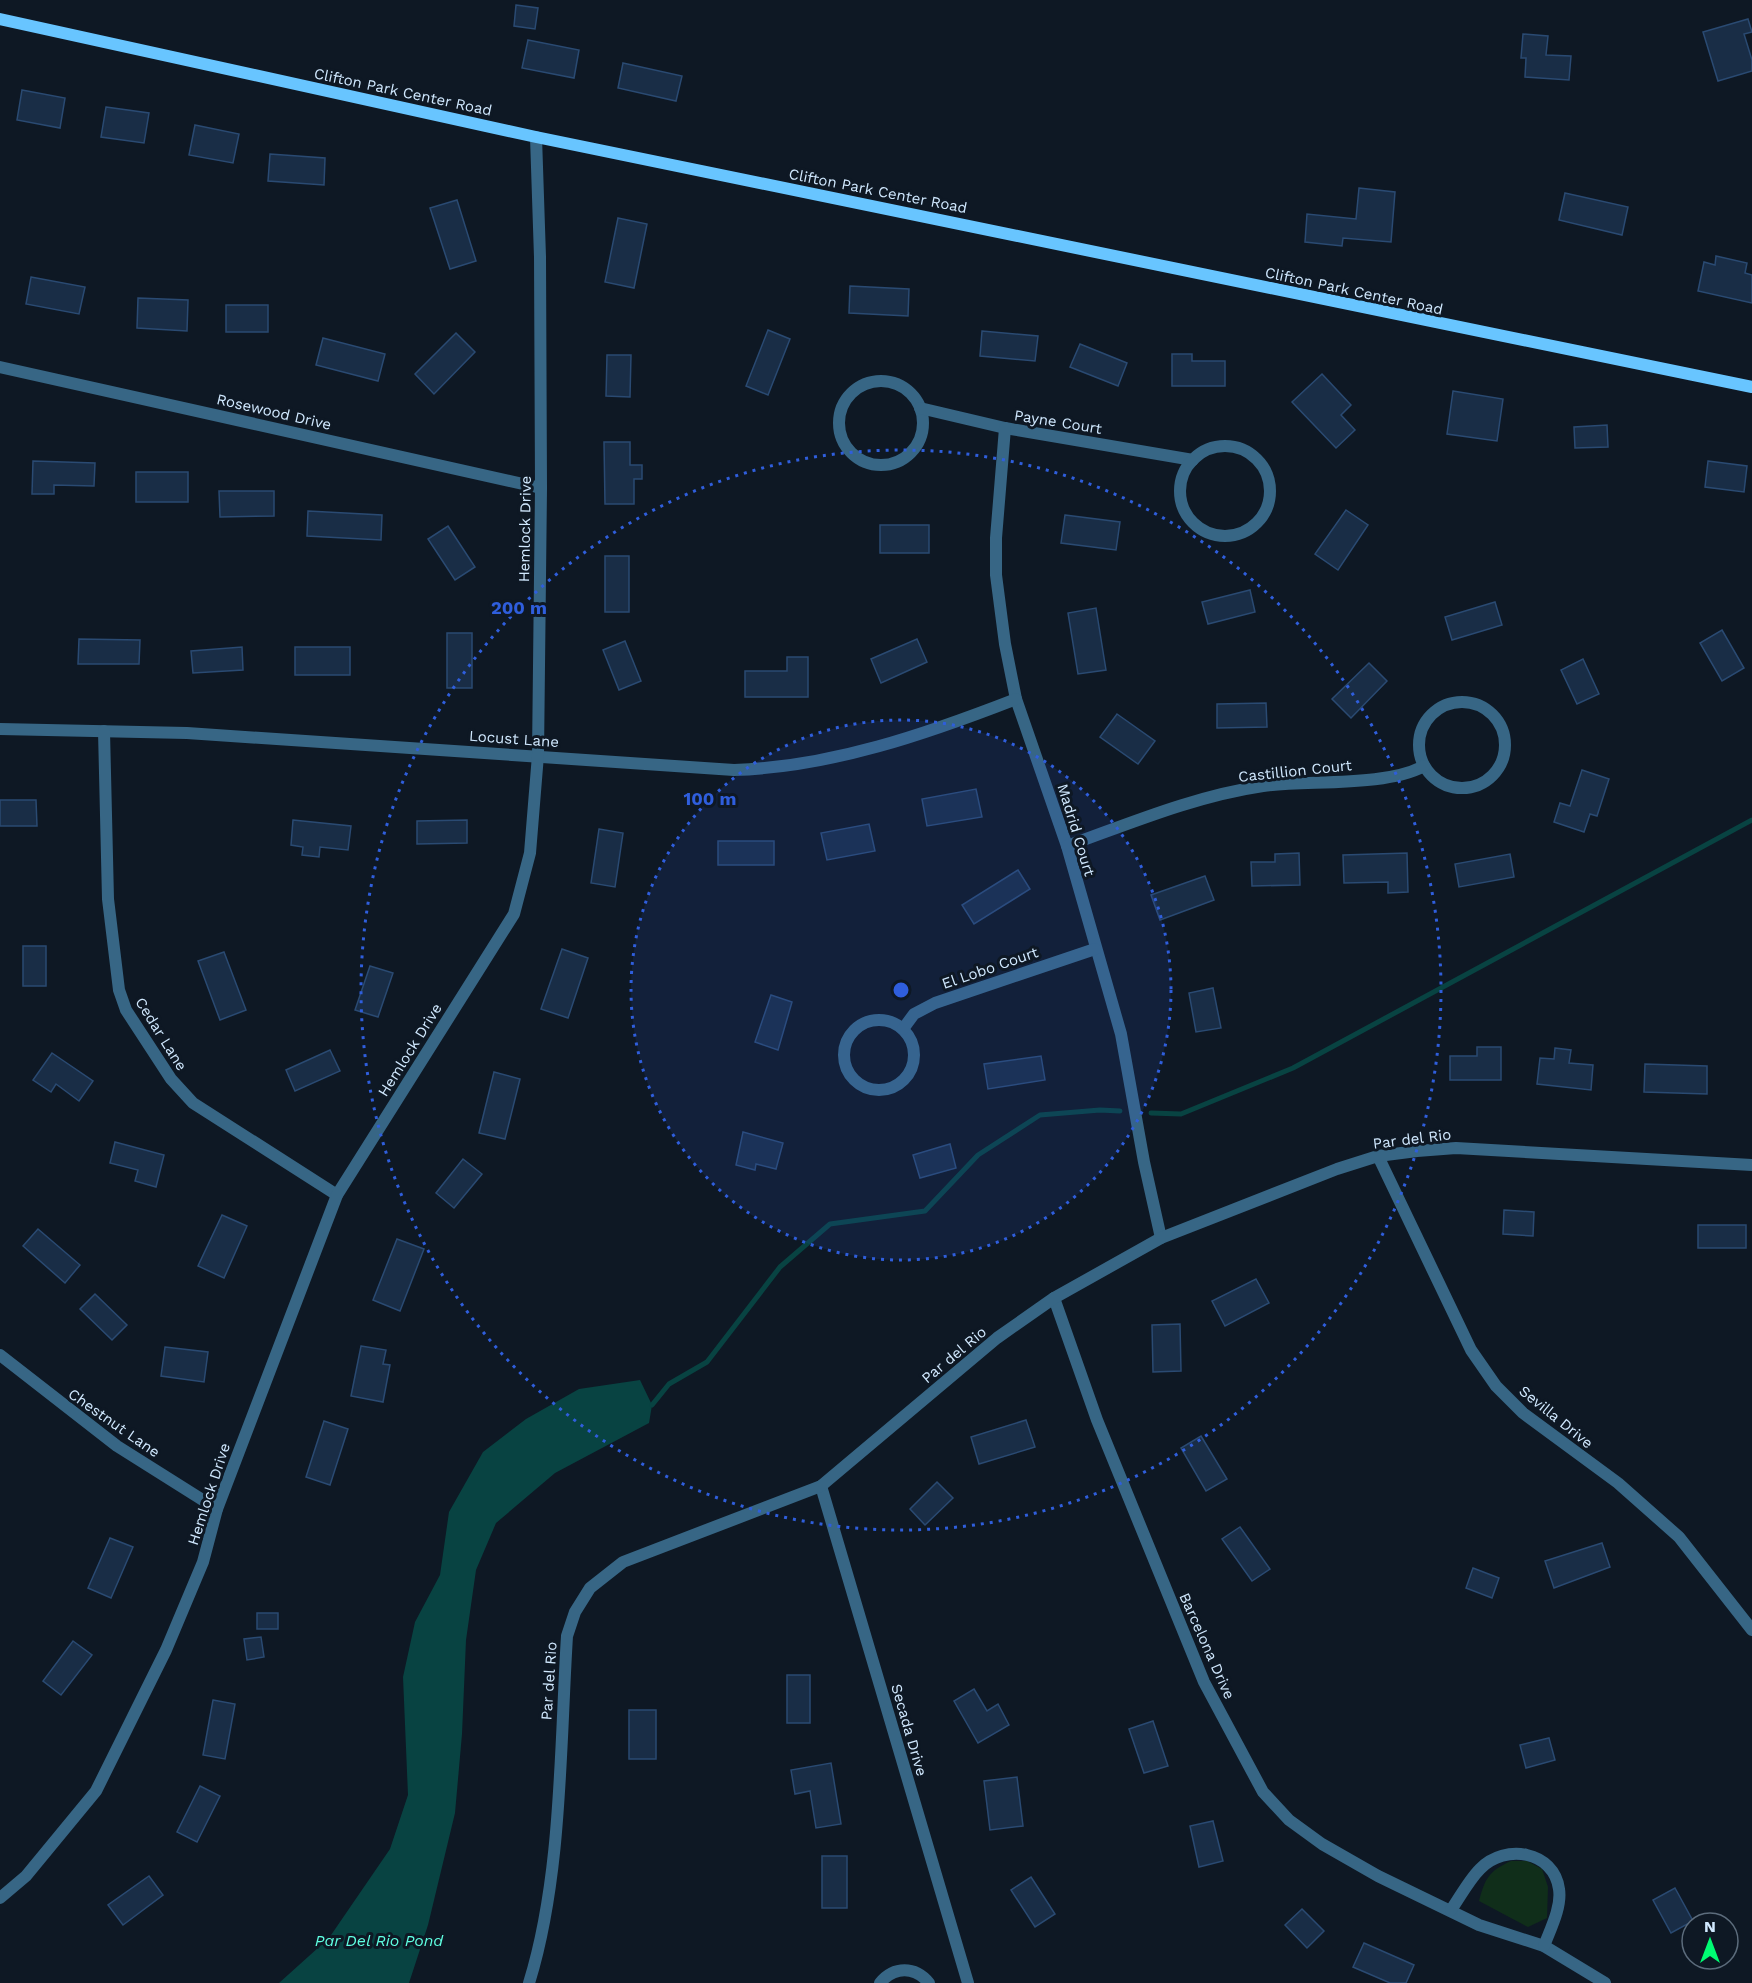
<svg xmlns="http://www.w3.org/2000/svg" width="1752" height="1983" font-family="'Work Sans',sans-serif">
  <rect width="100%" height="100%" fill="#0e1824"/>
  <path fill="#102e1a" d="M1511 1861H1527L1542 1869 1548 1887 1547 1918 1528 1927 1479 1901C1485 1878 1489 1871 1511 1861Z"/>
  <path fill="#084342" d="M640 1380 652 1405 649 1423 555 1473 496 1523 476 1570 466 1640 462 1734 455 1813 428 1925 409 1983H279L329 1938 390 1849 408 1795 403 1677 415 1622 440 1575 449 1512 483 1452 526 1419 579 1389Z"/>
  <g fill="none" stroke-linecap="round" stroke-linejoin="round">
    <g stroke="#084342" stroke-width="5">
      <path d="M1151 1113 1181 1114 1293 1068 1752 820"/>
      <path d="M652 1405 669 1384 707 1362 780 1267 830 1224 925 1211 978 1155 1040 1115 1100 1110 1120 1111"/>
    </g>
  </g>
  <g fill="#192d46" stroke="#2a4a72" stroke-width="1.5">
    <path d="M516 5 538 8 535 29 514 26Z"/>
    <path d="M1748 19 1752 32 1744 34 1752 60V71L1718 81 1703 32Z"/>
    <path d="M1523 34 1548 36 1546 55 1571 56 1569 80 1525 77 1526 58H1521Z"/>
    <path d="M528 40 579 50 574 78 522 68Z"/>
    <path d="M623 63 682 76 676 101 618 88Z"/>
    <path d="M22 90 65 98 60 128 17 120Z"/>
    <path d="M106 107 149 113 144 143 101 137Z"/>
    <path d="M195 125 239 134 233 163 189 155Z"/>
    <path d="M270 154 325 158 324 185 268 181Z"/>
    <path d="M1359 188 1395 192 1391 242 1343 238 1342 246 1305 242 1307 214 1356 219Z"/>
    <path d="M1565 193 1628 207 1622 235 1559 220Z"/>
    <path d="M457 200 476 261 450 269 430 208Z"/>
    <path d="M618 218 647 224 634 288 605 282Z"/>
    <path d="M1716 256 1747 263 1745 273 1752 275V303L1698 291 1704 262 1715 265Z"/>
    <path d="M31 277 85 287 79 314 26 304Z"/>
    <path d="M850 286 909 289 908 316 849 313Z"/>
    <path d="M138 298 188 300 187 331 137 328Z"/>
    <rect x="226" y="305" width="42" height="27"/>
    <path d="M768 330 790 339 768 395 746 386Z"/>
    <path d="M982 331 1038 336 1035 361 980 356Z"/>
    <path d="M456 333 475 352 434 394 415 374Z"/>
    <path d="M323 338 385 354 378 381 316 365Z"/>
    <path d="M1080 344 1127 363 1118 386 1070 367Z"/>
    <path d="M1172 354H1192V361H1225V386H1172Z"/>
    <path d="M607 355H631L630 397 606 396Z"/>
    <path d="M1322 374 1351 405 1341 415 1355 430 1336 448 1292 402Z"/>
    <path d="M1453 391 1503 399 1497 441 1447 434Z"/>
    <path d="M1607 425 1608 447 1575 448 1574 427Z"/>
    <path d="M604 442H630V465H642V479H634V504H605Z"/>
    <path d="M33 461 95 463 94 486 54 485V494H32Z"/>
    <path d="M1708 461 1747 466 1744 492 1705 487Z"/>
    <rect x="136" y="472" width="52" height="30"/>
    <path d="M219 491H274V516L220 517Z"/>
    <path d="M1346 510 1368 525 1338 570 1315 554Z"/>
    <path d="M308 511 382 515 381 540 307 536Z"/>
    <path d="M1065 515 1120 522 1116 550 1061 543Z"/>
    <rect x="880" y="525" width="49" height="28"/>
    <path d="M448 526 475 567 455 580 428 539Z"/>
    <rect x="605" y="556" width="24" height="56"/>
    <path d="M1250 590 1255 612 1208 624 1202 602Z"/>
    <path d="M1495 602 1502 625 1452 640 1445 617Z"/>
    <path d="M1096 608 1106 670 1078 674 1068 613Z"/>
    <path d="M1722 630 1744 668 1722 681 1700 643Z"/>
    <rect x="447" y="633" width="25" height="55"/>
    <path d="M79 639 140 640 139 664H78Z"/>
    <path d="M917 639 927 662 881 683 871 659Z"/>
    <path d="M625 641 641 681 619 690 603 650Z"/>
    <path d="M242 647 243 670 193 673 191 651Z"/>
    <rect x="295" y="647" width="55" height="28"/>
    <path d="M787 657H808V697H745V671H787Z"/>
    <path d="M1583 659 1599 694 1577 704 1561 670Z"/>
    <path d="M1369 663 1387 681 1351 718 1332 699Z"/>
    <path d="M1266 703 1267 727 1217 728V704Z"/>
    <path d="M1117 714 1155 741 1138 764 1100 737Z"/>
    <path d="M1582 770 1609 779 1597 816 1590 814 1584 832 1554 822 1560 803 1570 806Z"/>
    <path d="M976 789 982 817 927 826 922 799Z"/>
    <path d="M0 800H36L37 826H0Z"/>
    <path d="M293 820 351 826 348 850 320 847 319 857 302 855 303 847 291 845Z"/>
    <path d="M467 820V843L417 844V821Z"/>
    <path d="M869 824 875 851 827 860 821 833Z"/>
    <path d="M599 829 623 833 615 887 591 883Z"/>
    <rect x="718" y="841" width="56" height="24"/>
    <path d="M1299 853 1300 885 1252 886 1251 862H1275V854Z"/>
    <path d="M1407 853 1408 892 1388 893V882L1344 883 1343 855Z"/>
    <path d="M1510 854 1514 877 1459 887 1455 864Z"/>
    <path d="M1018 870 1030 889 974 924 962 905Z"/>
    <path d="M1205 876 1214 900 1160 920 1151 895Z"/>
    <rect x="23" y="946" width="23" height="40"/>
    <path d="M562 949 588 958 568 1018 541 1009Z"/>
    <path d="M224 952 246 1010 220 1020 198 961Z"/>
    <path d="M370 966 393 973 378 1017 355 1010Z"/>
    <path d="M1213 988 1221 1028 1196 1032 1189 993Z"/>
    <path d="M771 995 792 1002 778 1050 755 1042Z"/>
    <path d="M1477 1047H1501V1080H1450V1056H1477Z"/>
    <path d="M1555 1048 1571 1050 1569 1063 1593 1065 1591 1090 1537 1084 1540 1058 1554 1059Z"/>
    <path d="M330 1050 340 1071 295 1091 286 1070Z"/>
    <path d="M52 1053 93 1081 79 1101 56 1084 51 1092 33 1080Z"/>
    <path d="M1041 1056 1045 1080 988 1089 984 1064Z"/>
    <path d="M1645 1064 1707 1066V1094L1644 1092Z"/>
    <path d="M494 1072 520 1079 505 1139 479 1133Z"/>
    <path d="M743 1132 783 1143 776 1169 756 1164 755 1170 736 1165Z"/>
    <path d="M115 1142 164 1155 156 1187 135 1181 138 1170 110 1163Z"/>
    <path d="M950 1144 956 1168 920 1178 913 1155Z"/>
    <path d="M463 1159 482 1174 454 1208 436 1193Z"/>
    <path d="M1504 1210 1534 1212 1533 1236 1503 1234Z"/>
    <path d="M222 1215 247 1226 224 1278 198 1266Z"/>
    <rect x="1698" y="1225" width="48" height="23"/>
    <path d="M38 1229 80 1265 65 1283 23 1246Z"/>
    <path d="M397 1239 424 1249 400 1311 373 1300Z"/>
    <path d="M1256 1279 1269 1303 1225 1326 1212 1301Z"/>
    <path d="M95 1294 127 1325 112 1340 80 1309Z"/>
    <path d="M1180 1324 1181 1371 1153 1372 1152 1325Z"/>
    <path d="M361 1346 386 1350 383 1364 390 1365 383 1402 351 1396Z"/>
    <path d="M165 1347 208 1352 204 1382 161 1376Z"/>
    <path d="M1026 1420 1035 1447 979 1464 971 1437Z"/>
    <path d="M324 1421 348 1429 330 1485 306 1477Z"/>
    <path d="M1201 1436 1227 1479 1206 1491 1181 1448Z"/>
    <path d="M937 1482 953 1498 925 1525 910 1509Z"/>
    <path d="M1240 1527 1270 1569 1252 1581 1222 1539Z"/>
    <path d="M110 1538 133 1547 111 1598 88 1588Z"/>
    <path d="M1602 1543 1610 1567 1554 1588 1545 1561Z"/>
    <path d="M1473 1568 1499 1578 1492 1598 1466 1588Z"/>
    <rect x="257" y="1613" width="21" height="16"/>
    <path d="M261 1637 264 1657 247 1660 244 1639Z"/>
    <path d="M73 1641 92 1655 61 1695 43 1681Z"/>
    <rect x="787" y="1675" width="23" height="48"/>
    <path d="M974 1689 987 1711 998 1704 1009 1725 978 1743 954 1701Z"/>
    <path d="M213 1700 235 1704 225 1759 203 1755Z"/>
    <rect x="629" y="1710" width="27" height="49"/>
    <path d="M1153 1721 1168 1766 1144 1773 1129 1729Z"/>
    <path d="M1549 1738 1555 1760 1526 1768 1520 1745Z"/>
    <path d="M831 1763 841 1824 816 1828 810 1791 795 1794 791 1770Z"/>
    <path d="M1017 1777 1023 1826 990 1830 984 1781Z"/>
    <path d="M200 1786 220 1796 197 1842 177 1832Z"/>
    <path d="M1213 1821 1223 1861 1199 1867 1190 1826Z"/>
    <rect x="822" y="1856" width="25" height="52"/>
    <path d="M149 1876 163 1895 123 1925 108 1905Z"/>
    <path d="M1031 1877 1055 1914 1035 1927 1011 1890Z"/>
    <path d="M1675 1888 1693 1921 1671 1933 1653 1900Z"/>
    <path d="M1302 1909 1324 1931 1307 1948 1285 1925Z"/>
    <path d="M1364 1943 1414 1965 1406 1983H1390L1353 1967Z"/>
  </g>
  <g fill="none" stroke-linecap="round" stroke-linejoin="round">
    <g stroke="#376685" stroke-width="12">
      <path d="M0 367 541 488"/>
      <circle cx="881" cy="423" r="42"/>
      <path d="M920 408 1005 428 1193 460"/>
      <path d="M1005 428 996 538V575L1005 644 1016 699 1067 846 1121 1034 1144 1162 1161 1238"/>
      <circle cx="1225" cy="491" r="45"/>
      <circle cx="1462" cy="745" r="43"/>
      <path d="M0 729 187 733 734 770C831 767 926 734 1016 699"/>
      <path d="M104 731 108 899 119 990 126 1010 171 1079 193 1103 337 1195"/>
      <path d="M1067 846C1131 823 1195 796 1263 786 1309 780 1386 787 1424 766"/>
      <circle cx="879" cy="1055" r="35"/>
      <path d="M903 1029 914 1014 935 1003 1095 949"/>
      <path d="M1378 1156 1471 1350 1496 1386 1523 1413 1618 1483 1679 1537 1752 1630"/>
      <path d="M1054 1298 1097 1420 1204 1682 1263 1792 1289 1820 1322 1844 1378 1876 1479 1925 1544 1946 1605 1983"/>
      <path d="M0 1355 117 1446 217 1509"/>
      <path d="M821 1486 968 1983"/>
      <path d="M0 1898 26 1876 96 1791 166 1650 203 1562 217 1509 337 1195 514 914 530 853 538 755 541 488 540 257 536 137"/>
      <path d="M1451 1910C1460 1897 1469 1880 1480 1869 1505 1843 1554 1851 1559 1889 1562 1907 1550 1930 1544 1946"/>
      <path d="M529 1983C562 1877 560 1747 567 1636L575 1612 590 1588 623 1562 821 1486 997 1338 1054 1298 1161 1238 1337 1169 1378 1156 1417 1151 1456 1148 1752 1165"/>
      <path d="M880 1983C894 1966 915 1966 929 1983"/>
    </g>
    <path stroke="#68c5ff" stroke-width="12" d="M0 19 536 137 1752 387"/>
  </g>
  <circle cx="901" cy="990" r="270" fill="#2f5edc" fill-opacity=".12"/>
  <g fill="none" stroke="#2f5edc" stroke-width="3" stroke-dasharray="3 6">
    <circle cx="901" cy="990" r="270"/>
    <circle cx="901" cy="990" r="540"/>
  </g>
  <g text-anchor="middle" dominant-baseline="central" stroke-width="6" stroke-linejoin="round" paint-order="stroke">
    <g font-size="15" fill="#d1e9ff" stroke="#0e1824">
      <text transform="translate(403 92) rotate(12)">Clifton Park Center Road</text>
      <text transform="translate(878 191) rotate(11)">Clifton Park Center Road</text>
      <text transform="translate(1354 291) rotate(12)">Clifton Park Center Road</text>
      <text transform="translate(274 412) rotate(13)">Rosewood Drive</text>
      <text transform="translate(1058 422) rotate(9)">Payne Court</text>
      <text transform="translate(525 529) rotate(-89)">Hemlock Drive</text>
      <text transform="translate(514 739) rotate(4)">Locust Lane</text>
      <text transform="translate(1295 771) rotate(-6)">Castillion Court</text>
      <text transform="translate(1076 830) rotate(73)">Madrid Court</text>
      <text transform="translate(990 968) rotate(-19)">El Lobo Court</text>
      <text transform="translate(161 1034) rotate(58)">Cedar Lane</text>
      <text transform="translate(410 1050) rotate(-58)">Hemlock Drive</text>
      <text transform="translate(1412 1139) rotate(-7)">Par del Rio</text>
      <text transform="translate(954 1355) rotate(-40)">Par del Rio</text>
      <text transform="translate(1556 1417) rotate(39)">Sevilla Drive</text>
      <text transform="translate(114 1423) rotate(35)">Chestnut Lane</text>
      <text transform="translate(209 1494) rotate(-72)">Hemlock Drive</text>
      <text transform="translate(1207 1646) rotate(66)">Barcelona Drive</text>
      <text transform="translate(549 1681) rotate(-86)">Par del Rio</text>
      <text transform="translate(909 1730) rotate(74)">Secada Drive</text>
    </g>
    <g font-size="16" font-style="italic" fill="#5fffe2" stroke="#0e1824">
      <text x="379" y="1940">Par Del Rio Pond</text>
    </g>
  </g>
  <circle cx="901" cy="990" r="9" fill="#2f5edc" stroke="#0e1824" stroke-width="3"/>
  <g font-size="18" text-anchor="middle" font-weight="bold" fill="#2f5edc" stroke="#0e1824" stroke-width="6" stroke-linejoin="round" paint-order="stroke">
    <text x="519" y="614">200 m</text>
    <text x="710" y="805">100 m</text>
  </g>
  <g transform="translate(1710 1941)"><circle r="28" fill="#0e1824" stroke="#5c6c7c" stroke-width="1.5"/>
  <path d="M0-4.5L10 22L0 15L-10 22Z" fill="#00fc73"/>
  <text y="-9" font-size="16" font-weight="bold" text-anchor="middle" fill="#d1e9ff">N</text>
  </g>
</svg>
